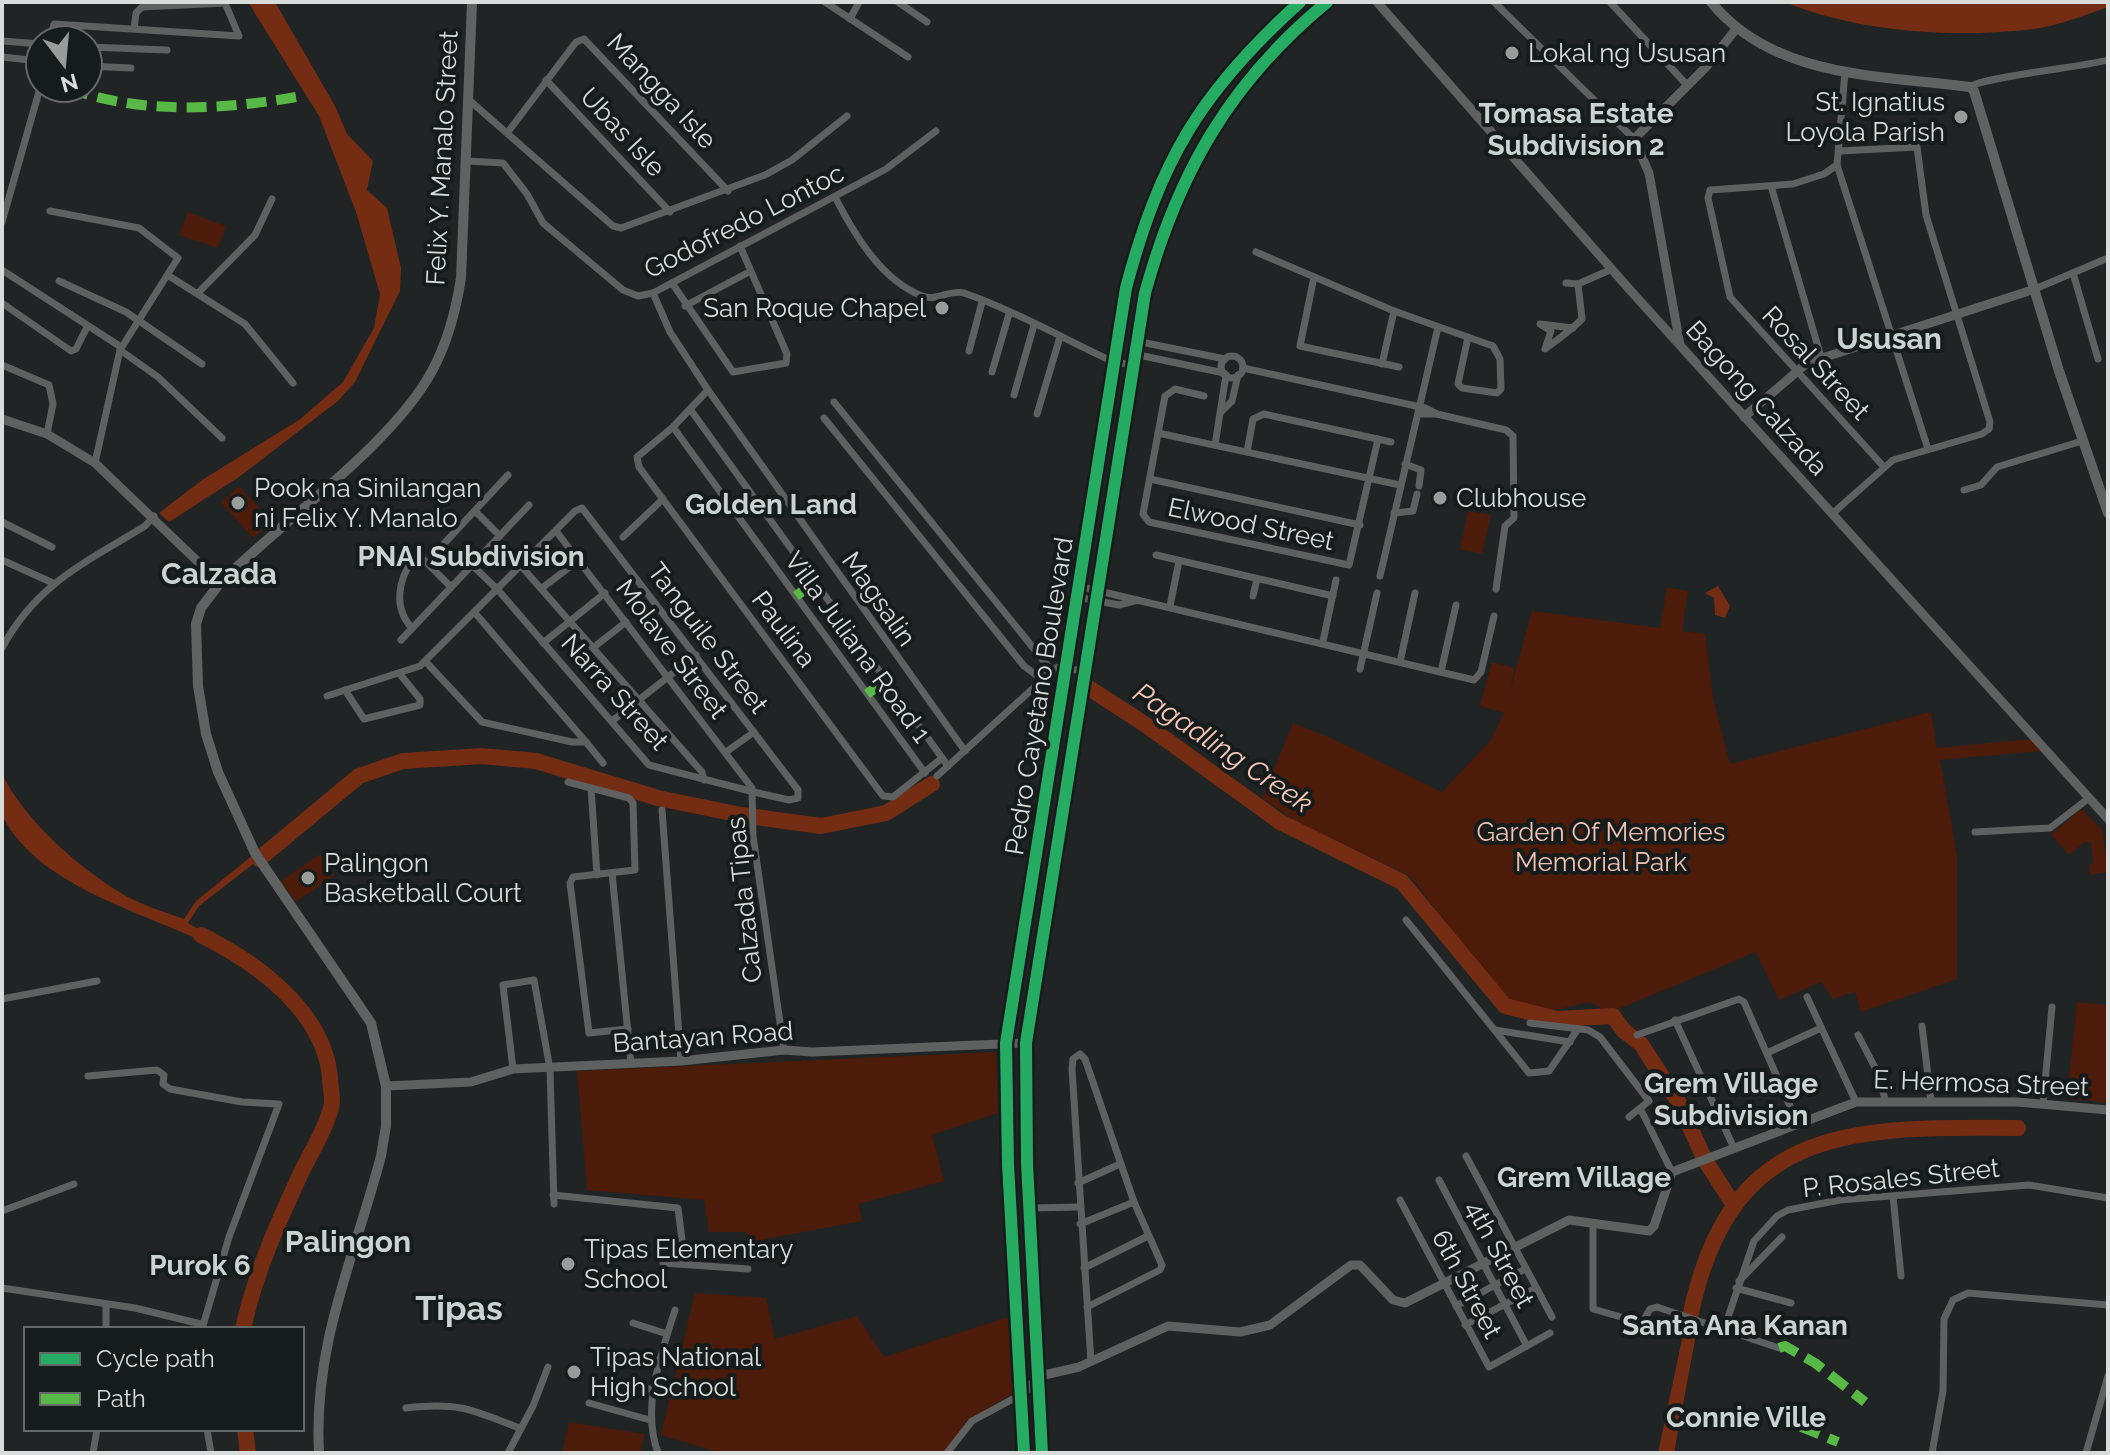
<svg xmlns="http://www.w3.org/2000/svg" width="2110" height="1455" font-family="Raleway,sans-serif">
  <rect width="100%" height="100%" fill="#202424"/>
  <g fill="#4c1b0a">
    <path d="M188 212 226 226 218 248 179 235Z"/>
    <path d="M239 486 272 522 253 538 221 503Z"/>
    <path d="M1468 511 1491 515 1482 554 1460 549Z"/>
    <path d="M1667 587 1688 591 1682 631 1705 634 1713 698 1730 764 1931 712 1937 748 2031 739 2041 751 1940 760 1957 855V979L1861 1012 1855 992 1833 999 1821 982 1779 1000 1756 952 1611 1012 1589 1002 1551 1011 1505 999 1410 876 1296 821 1262 798 1293 723 1331 738 1442 792 1491 740 1504 713 1480 706 1492 662 1515 668 1507 702 1532 611 1660 628Z"/>
    <path d="M2081 809 2102 829 2108 872 2090 875 2089 864 2094 863 2091 843 2085 842 2069 855 2051 835Z"/>
    <path d="M320 854 334 875 296 902 281 881Z"/>
    <path d="M2077 1002 2108 1005V1103L2067 1098Z"/>
    <path d="M996 1052 998 1113 932 1135 944 1181 859 1204 862 1221 750 1242 746 1232H709L704 1200 587 1190 577 1071Z"/>
    <path d="M695 1293 766 1298 775 1339 857 1316 884 1357 1011 1316 1015 1392 966 1421 945 1453H720L661 1435Z"/>
    <path d="M569 1422 645 1434 640 1453H562Z"/>
  </g>
  <g fill="#742c12">
    <path d="M248 2H275L335 106 347 134 373 161 367 190 387 208 401 268 400 291 355 382 338 401 239 477 169 522 159 513 202 480 299 420 343 382 374 328 380 294 356 212 319 116Z"/>
    <path d="M1785 2H2108V7C2083 16 2052 28 2025 30 1948 38 1854 31 1785 2Z"/>
    <path d="M1718 586 1730 606 1725 618 1715 615 1714 598 1705 593Z"/>
    <path d="M2 774C25 821 81 870 126 896 144 906 165 912 184 919L196 901 253 855 257 861 199 906 188 923 220 942 216 948C149 913 40 889 3 817 0 807 2 786 2 774Z"/>
    <path d="M1686 1320 1698 1324 1674 1453H1658Z"/>
  </g>
  <g fill="none" stroke-linecap="round" stroke-linejoin="round">
    <g stroke="#742c12" stroke-width="16">
      <path d="M1089 688 1146 725 1280 822 1402 882 1505 1006 1557 1019 1613 1016 1624 1031 1641 1044 1679 1103 1705 1160 1733 1204"/>
      <path d="M259 859 359 776 403 761 482 756 536 761 658 798 741 815 821 826 886 813 932 784"/>
      <path d="M201 935C257 963 324 1011 330 1078 330 1087 334 1100 331 1108 325 1131 310 1154 300 1175 277 1225 255 1274 243 1329"/>
      <path d="M1687 1333C1723 1127 1840 1126 2018 1128"/>
      <path d="M245 1429 248 1453"/>
    </g>
    <g stroke="#5f6060" stroke-width="7">
      <path d="M825 2 908 57"/>
      <path d="M898 2 927 22"/>
      <path d="M1494 2 1634 139"/>
      <path d="M1610 2 1688 86"/>
      <path d="M850 19 859 2"/>
      <path d="M50 40 54 24 239 36 225 3 142 7 136 13 134 29"/>
      <path d="M2 41 40 44"/>
      <path d="M88 47 167 50"/>
      <path d="M2 57 40 61"/>
      <path d="M88 66 131 68"/>
      <path d="M1845 72 1837 165 1928 449"/>
      <path d="M546 80 670 212"/>
      <path d="M1970 87C1981 77 2083 67 2108 60"/>
      <path d="M469 100 613 226 621 228 765 175 792 160 847 116"/>
      <path d="M508 132 576 42 584 39 728 191"/>
      <path d="M467 161 503 163 527 194 543 223 623 290 638 296 653 293 886 169 936 131"/>
      <path d="M1837 165 1824 174 1793 184 1710 190 1708 198 1730 297 1884 467"/>
      <path d="M1771 186 1821 357"/>
      <path d="M835 197C854 234 881 280 922 296 937 302 949 289 964 293 1011 309 1068 341 1114 362L1132 365"/>
      <path d="M50 211 139 228 178 258 120 350 95 463"/>
      <path d="M2 222 40 88"/>
      <path d="M1256 252 1394 311 1493 346 1500 359 1501 389 1497 393 1462 388 1458 384 1468 337"/>
      <path d="M2 270 121 347"/>
      <path d="M2073 273 2098 359"/>
      <path d="M169 276 245 324 293 383"/>
      <path d="M1314 277 1300 346 1399 367"/>
      <path d="M59 281 126 312 202 364"/>
      <path d="M672 283 733 372 786 363 787 354 740 246"/>
      <path d="M1566 283 1578 284 1612 269"/>
      <path d="M2035 289 2108 258"/>
      <path d="M198 293 255 235 272 199"/>
      <path d="M653 293 670 332 708 390 965 751"/>
      <path d="M2 303 71 351 76 349 87 327"/>
      <path d="M685 306 749 272"/>
      <path d="M1573 328 1540 324 1551 331 1545 349C1559 339 1570 331 1582 319L1578 284"/>
      <path d="M1136 341 1225 359"/>
      <path d="M120 350 158 377 222 438"/>
      <path d="M969 351 982 302"/>
      <path d="M1134 354 1224 373"/>
      <circle cx="1232" cy="367" r="11"/>
      <path d="M1382 364 1394 311"/>
      <path d="M2 365 49 385 53 404 47 434"/>
      <path d="M1243 368 1425 408 1437 414H1422L1418 409"/>
      <path d="M992 372 1009 314"/>
      <path d="M708 390 673 427 637 457 639 467 883 796 893 797 942 758"/>
      <path d="M1014 395 1034 325"/>
      <path d="M1204 396 1175 389 1165 396 1143 514 1149 522 1349 565 1378 439"/>
      <path d="M834 402 1052 671"/>
      <path d="M690 409 948 766"/>
      <path d="M1222 411 1232 401 1238 375"/>
      <path d="M1037 414 1060 337"/>
      <path d="M1437 414 1506 430 1513 436 1514 518 1505 526 1496 589"/>
      <path d="M824 418 1024 666 1036 675H1048"/>
      <path d="M673 427 925 773"/>
      <path d="M1158 433 1400 485"/>
      <path d="M1215 445 1226 375"/>
      <path d="M1247 452 1253 419 1264 414 1391 442"/>
      <path d="M1405 464 1421 470 1419 486"/>
      <path d="M1150 479 1360 525"/>
      <path d="M1964 490 1981 485 1997 467 2082 441"/>
      <path d="M475 511 500 536"/>
      <path d="M1394 513 1413 511 1417 494"/>
      <path d="M1832 514 1893 460 1982 434 1989 429 1990 422 1926 215 1917 147 1840 151"/>
      <path d="M2 522 52 547"/>
      <path d="M556 531 752 788 753 836 784 1050"/>
      <path d="M623 537 663 499"/>
      <path d="M439 549 508 475"/>
      <path d="M1156 555 1333 596"/>
      <path d="M2 560 53 583"/>
      <path d="M521 566 702 772 704 780"/>
      <path d="M1380 576 1438 327"/>
      <path d="M1078 586 1474 680 1481 672 1494 616"/>
      <path d="M542 588 579 560"/>
      <path d="M796 596 815 582"/>
      <path d="M1253 596 1257 579"/>
      <path d="M1077 597 1119 605 1138 600"/>
      <path d="M1170 606 1179 561"/>
      <path d="M475 613 586 742"/>
      <path d="M412 628C393 608 398 579 414 558L423 559 451 587"/>
      <path d="M401 640 529 505"/>
      <path d="M1323 641 1336 580"/>
      <path d="M543 643 605 593"/>
      <path d="M594 647 626 622"/>
      <path d="M2 648C37 583 85 563 145 526L154 516"/>
      <path d="M425 661 482 722 572 742H586L603 763"/>
      <path d="M1400 662 1415 593"/>
      <path d="M1360 669 1377 593"/>
      <path d="M1441 672 1456 605"/>
      <path d="M345 690 364 719 420 705V699L399 673"/>
      <path d="M327 696 420 666 575 511 582 508 798 790V798L789 800 754 792 649 765 498 590 472 565"/>
      <path d="M612 721 696 655"/>
      <path d="M726 752 754 732"/>
      <path d="M937 776 1052 671 1058 667 1082 671"/>
      <path d="M568 782 629 798 633 803 635 870 573 877 570 883 589 1033 628 1029"/>
      <path d="M591 788 597 875"/>
      <path d="M662 810 681 1061"/>
      <path d="M1975 832 2050 828 2089 798"/>
      <path d="M612 873 631 1064"/>
      <path d="M1406 920 1529 1073 1549 1071 1578 1029"/>
      <path d="M1807 997 1856 1102"/>
      <path d="M2 999 97 981"/>
      <path d="M1675 1020 1733 1146"/>
      <path d="M1530 1023 1588 1030 1600 1037 1649 1101 1629 1117"/>
      <path d="M1922 1026 1931 1101"/>
      <path d="M1495 1030 1570 1042"/>
      <path d="M1637 1035 1739 999 1744 1002 1797 1122"/>
      <path d="M1858 1035 1880 1077 1885 1100"/>
      <path d="M1767 1053 1821 1028"/>
      <path d="M513 1069 503 985 534 980 550 1069 554 1204"/>
      <path d="M88 1076 157 1070 164 1075 163 1084 170 1089 242 1102 279 1104 229 1237 202 1329"/>
      <path d="M2043 1104 2052 1007"/>
      <path d="M1641 1110 1672 1172"/>
      <path d="M1466 1156 1552 1317"/>
      <path d="M1439 1180 1527 1346"/>
      <path d="M1078 1183 1120 1164"/>
      <path d="M553 1195 678 1208 685 1264"/>
      <path d="M1893 1196 1901 1276"/>
      <path d="M1400 1200 1489 1367 1550 1333"/>
      <path d="M1030 1208 1079 1207"/>
      <path d="M2 1211 74 1184"/>
      <path d="M1080 1224 1134 1202"/>
      <path d="M1593 1224V1309L1642 1323 1650 1309 1657 1307 1779 1348"/>
      <path d="M663 1263 748 1269"/>
      <path d="M1084 1268 1148 1236"/>
      <path d="M1739 1281 1782 1237"/>
      <path d="M2 1288 135 1308 201 1324"/>
      <path d="M1736 1288 1791 1303"/>
      <path d="M106 1304V1329"/>
      <path d="M1456 1306 1525 1269"/>
      <path d="M1087 1307 1160 1270 1162 1265 1134 1202 1085 1059 1080 1054 1073 1059 1072 1069 1091 1362"/>
      <path d="M633 1323 667 1334"/>
      <path d="M1465 1325 1536 1288"/>
      <path d="M1724 1329 1754 1241 1777 1216 1788 1210 1840 1200 2029 1185 2108 1198"/>
      <path d="M621 1353 659 1364"/>
      <path d="M621 1383 654 1390"/>
      <path d="M589 1403 650 1420"/>
      <path d="M406 1408C458 1402 471 1409 519 1428"/>
      <path d="M207 1429 211 1453"/>
      <path d="M93 1453 97 1429"/>
      <path d="M508 1453 533 1406 548 1367"/>
      <path d="M658 1453C641 1407 661 1355 675 1310"/>
      <path d="M947 1453 972 1421 1022 1394"/>
      <path d="M1932 1453 1943 1391 1944 1319 1953 1300 1968 1293 2108 1305"/>
      <path d="M2086 1453 2108 1376"/>
    </g>
    <g stroke="#5f6060" stroke-width="9">
      <path d="M1377 2 1630 290 2108 819"/>
      <path d="M1680 345 1649 173 1634 139 1706 67 1736 29"/>
      <path d="M1744 417 1807 363 2035 289"/>
      <path d="M2 419 47 434 95 463 220 583"/>
      <path d="M386 1086 471 1082 513 1069 681 1061 784 1050 812 1052 1026 1043"/>
      <path d="M1022 1394 1040 1376 1079 1367 1168 1326 1240 1332 1270 1325 1351 1265H1360L1393 1300 1405 1303 1569 1220 1649 1231 1654 1226 1672 1172 1856 1102H2018L2108 1110"/>
    </g>
    <g stroke="#616363" stroke-width="10">
      <path d="M1711 2C1774 79 1880 75 1970 87L1974 91 2059 371 2108 513"/>
      <path d="M319 1453C313 1344 354 1259 381 1156L386 1126V1086L371 1023 255 853 218 772 206 734 198 686 196 624 201 608 220 583C282 521 393 444 432 371 448 342 456 310 461 278L472 2"/>
      <path d="M1024 1453 1008 1164 1006 1043 1126 288C1160 160 1201 91 1300 2"/>
      <path d="M1042 1453 1027 1163 1026 1043 1145 293C1178 173 1230 82 1327 2"/>
    </g>
    <g stroke="#58b947" stroke-width="10" stroke-dasharray="20 10" stroke-linecap="butt">
      <path d="M70 88 80 89 83 93C151 114 227 109 296 97"/>
      <path d="M735 512 755 498"/>
      <path d="M796 596 815 582"/>
      <path d="M867 694 886 680"/>
      <path d="M1779 1348 1785 1346 1815 1363 1865 1402"/>
      <path d="M1773 1415 1838 1442"/>
    </g>
    <g stroke="#161c1b" stroke-width="17">
      <g id="cycleway">
        <path d="M1024 1453 1008 1164 1006 1043 1126 288C1160 160 1201 91 1300 2"/>
        <path d="M1042 1453 1027 1163 1026 1043 1145 293C1178 173 1230 82 1327 2"/>
      </g>
    </g>
    <use href="#cycleway" stroke="#26ab63" stroke-width="12"/>
  </g>
  <g fill="#989c9b" stroke="#161c1b" stroke-width="3">
    <circle cx="1512" cy="53" r="8"/>
    <circle cx="1961" cy="117" r="8"/>
    <circle cx="942" cy="308" r="8"/>
    <circle cx="1440" cy="498" r="8"/>
    <circle cx="238" cy="503" r="8"/>
    <circle cx="308" cy="878" r="8"/>
    <circle cx="568" cy="1264" r="8"/>
    <circle cx="574" cy="1372" r="8"/>
  </g>
  <g text-anchor="middle" dominant-baseline="central" stroke-width="8" stroke-linejoin="round" paint-order="stroke">
    <g font-size="26" fill="#d8dcdb" stroke="#161c1b" text-anchor="start">
      <text x="1528" y="53">Lokal ng Ususan</text>
      <text x="1945" y="102" text-anchor="end">St. Ignatius<tspan x="1945" dy="30">Loyola Parish</tspan></text>
      <text x="926" y="308" text-anchor="end">San Roque Chapel</text>
      <text x="254" y="488">Pook na Sinilangan<tspan x="254" dy="30">ni Felix Y. Manalo</tspan></text>
      <text x="1456" y="498">Clubhouse</text>
      <text x="324" y="863">Palingon<tspan x="324" dy="30">Basketball Court</tspan></text>
      <text x="584" y="1249">Tipas Elementary<tspan x="584" dy="30">School</tspan></text>
      <text x="590" y="1357">Tipas National<tspan x="590" dy="30">High School</tspan></text>
    </g>
    <g font-size="26" fill="#d8dcdb" stroke="#161c1b">
      <text transform="translate(662 91) rotate(47)">Mangga Isle</text>
      <text transform="translate(623 132) rotate(47)">Ubas Isle</text>
      <text transform="translate(442 158) rotate(-87)">Felix Y. Manalo Street</text>
      <text transform="translate(744 221) rotate(-27)">Godofredo Lontoc</text>
      <text transform="translate(1816 363) rotate(47)">Rosal Street</text>
      <text transform="translate(1757 398) rotate(48)">Bagong Calzada</text>
      <text transform="translate(1251 524) rotate(12)">Elwood Street</text>
      <text transform="translate(879 599) rotate(55)">Magsalin</text>
      <text transform="translate(784 629) rotate(53)">Paulina</text>
      <text transform="translate(708 638) rotate(53)">Tanguile Street</text>
      <text transform="translate(858 647) rotate(54)">Villa Juliana Road 1</text>
      <text transform="translate(672 649) rotate(53)">Molave Street</text>
      <text transform="translate(615 692) rotate(48)">Narra Street</text>
      <text transform="translate(1039 696) rotate(-81)">Pedro Cayetano Boulevard</text>
      <text transform="translate(744 900) rotate(-96)">Calzada Tipas</text>
      <text transform="translate(703 1037) rotate(-4)">Bantayan Road</text>
      <text transform="translate(1981 1083) rotate(2)">E. Hermosa Street</text>
      <text transform="translate(1901 1178) rotate(-6)">P. Rosales Street</text>
      <text transform="translate(1500 1254) rotate(62)">4th Street</text>
      <text transform="translate(1467 1284) rotate(62)">6th Street</text>
    </g>
    <g font-size="26" fill="#f1c2b2" stroke="#161c1b">
      <text x="1601" y="832">Garden Of Memories<tspan x="1601" dy="30">Memorial Park</tspan></text>
    </g>
    <g font-size="28" font-weight="bold" fill="#cbd3d2" stroke="#161c1b">
      <text x="1576" y="113">Tomasa Estate<tspan x="1576" dy="32">Subdivision 2</tspan></text>
      <text x="771" y="504">Golden Land</text>
      <text x="471" y="556">PNAI Subdivision</text>
      <text x="1731" y="1083">Grem Village<tspan x="1731" dy="32">Subdivision</tspan></text>
      <text x="1584" y="1177">Grem Village</text>
      <text x="200" y="1265">Purok 6</text>
      <text x="1735" y="1325">Santa Ana Kanan</text>
      <text x="1746" y="1417">Connie Ville</text>
    </g>
    <g font-size="28" font-style="italic" fill="#f7c7b8" stroke="#161c1b">
      <text transform="translate(1223 748) rotate(34)">Pagadling Creek</text>
    </g>
    <g font-size="30" font-weight="bold" fill="#cbd3d2" stroke="#161c1b">
      <text x="1889" y="338">Ususan</text>
      <text x="219" y="573">Calzada</text>
      <text x="348" y="1241">Palingon</text>
    </g>
    <g font-size="34" font-weight="bold" fill="#cbd3d2" stroke="#161c1b">
      <text x="459" y="1308">Tipas</text>
    </g>
  </g>
  <rect width="2110" height="1455" fill="none" stroke="#d8dcdb" stroke-width="8"/>
  <rect x="24" y="1327" width="280" height="104" fill="#161c1b" stroke="#646968" stroke-width="2"/>
  <rect x="40" y="1353" width="40" height="12" fill="#26ab63" stroke="#646968" stroke-width="2"/>
  <text x="96" y="1367" font-size="24" fill="#d8dcdb">Cycle path</text>
  <rect x="40" y="1393" width="40" height="12" fill="#58b947" stroke="#646968" stroke-width="2"/>
  <text x="96" y="1407" font-size="24" fill="#d8dcdb">Path</text>
  <g transform="translate(64 64) rotate(164)"><circle r="38" fill="#161c1b" stroke="#646968" stroke-width="2"/>
  <path d="M0-6L14 30L0 20L-14 30Z" fill="#989c9b"/>
  <text y="-12" font-size="22" font-weight="bold" text-anchor="middle" fill="#d8dcdb">N</text>
  </g>
</svg>
